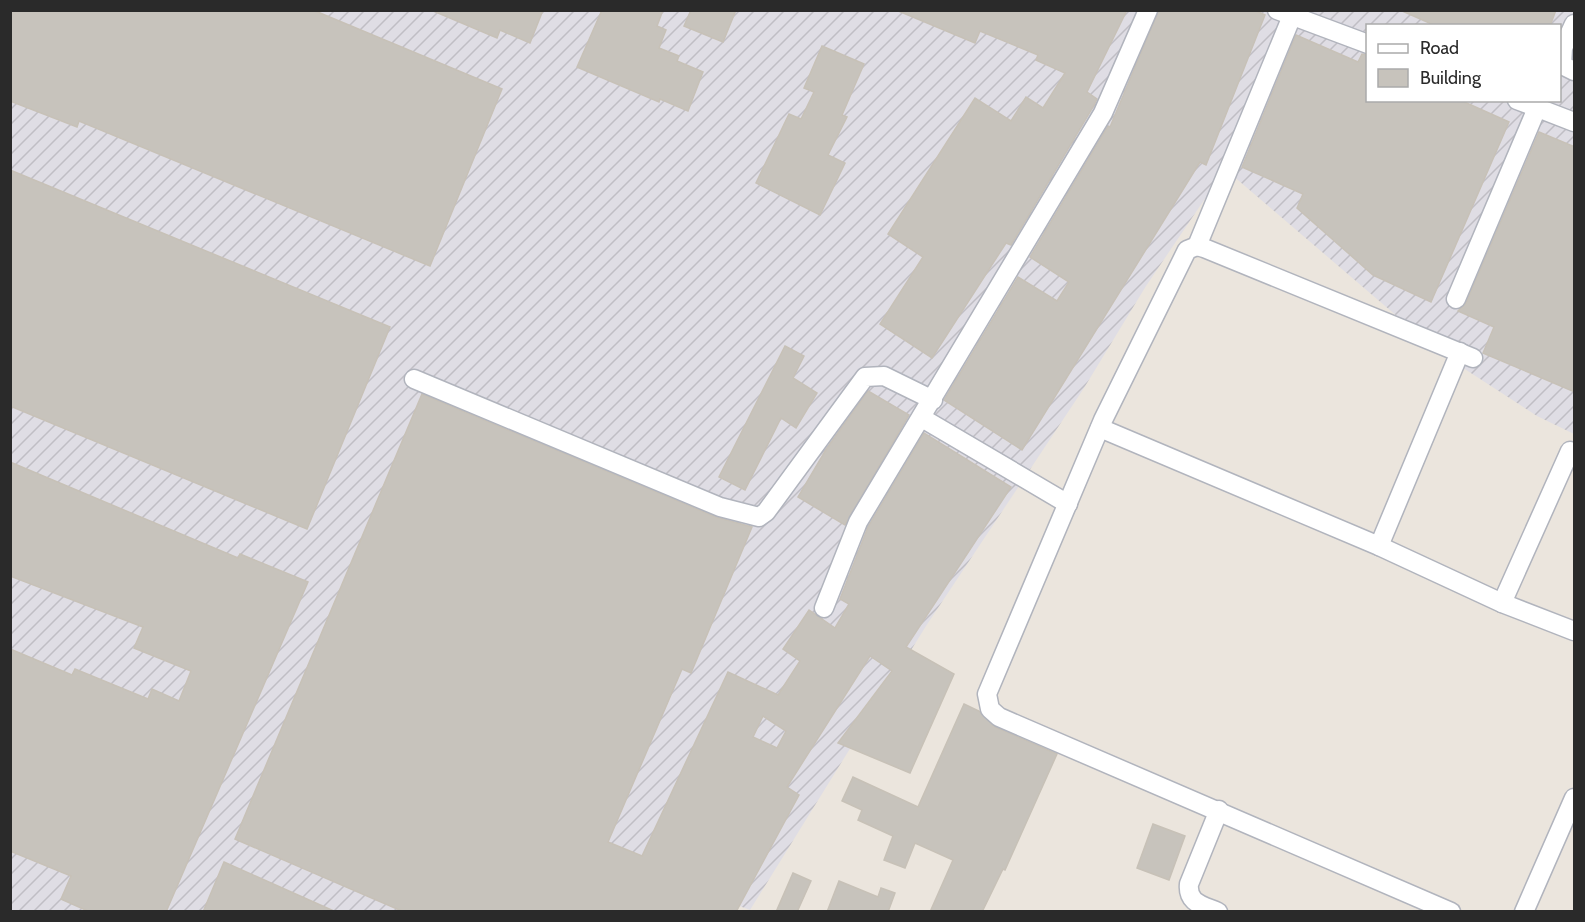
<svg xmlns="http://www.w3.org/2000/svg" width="1585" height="922" font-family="Cabin,sans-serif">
  <defs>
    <pattern id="industrial-furrows" width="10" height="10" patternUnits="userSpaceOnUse" patternTransform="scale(1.5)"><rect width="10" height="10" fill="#dfdde4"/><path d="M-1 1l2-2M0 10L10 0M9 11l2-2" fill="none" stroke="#c0bec4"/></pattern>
  </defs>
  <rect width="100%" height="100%" fill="#ebe5dd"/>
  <path fill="url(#industrial-furrows)" fill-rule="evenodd" d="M10 11H1574V434L1537 416 1440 353 1225 169 1146 286 1084 388 926 626 750 910 623 862 601 911H11ZM1368 26H1560V100H1368Z"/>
  <g fill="#c7c3bc" stroke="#c7c1b7" stroke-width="1.5" fill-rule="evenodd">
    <path d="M10 10H313L502 89 430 266 79 121 77 127 10 101Z"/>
    <path d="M431 10H543L530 43 500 30 497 38Z"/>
    <path d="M602 10H663L657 26 666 30 659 48 679 56 677 61 703 72 688 111 660 99 659 102 577 67Z"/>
    <path d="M691 10H736L723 42 684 26Z"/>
    <path d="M896 10H1127L1087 92 1097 99 1093 107 1011 245 1006 243 932 358 880 324 923 257 888 234 975 98 1011 121 1026 97 1043 108 1065 73 1036 60 1038 55 980 31 975 43Z"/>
    <path d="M1159 10H1254L1265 15 1206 165 1200 162 1022 450 944 400 1018 277 1057 301 1069 282 1030 257 1108 126 1110 127Z"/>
    <path d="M1400 10H1556L1550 26H1436Z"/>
    <path d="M1296 35 1358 62 1362 54 1368 55V100H1460L1509 122 1431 302 1373 275 1297 208 1303 194 1242 167Z"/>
    <path d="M822 46 864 64 842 115 847 117 828 155 845 163 820 215 756 183 789 114 801 119 814 92 804 88Z"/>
    <path d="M1539 132 1575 147V392L1483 353 1494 327 1458 311 1466 303Z"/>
    <path d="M10 170 390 327 307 529 10 406Z"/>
    <path d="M785 346 804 356 793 378 817 393 796 428 781 418 745 490 719 477Z"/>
    <path d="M868 391 909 415 845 525 798 497 827 448Z"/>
    <path d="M422 394 716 517 752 527 691 673 682 669 608 842 642 856 728 672 778 695 800 661 783 649 809 610 835 628 849 604 840 599 868 527 924 433 1011 487 906 647 954 674 910 773 838 743 892 671 870 656 787 787 799 795 736 912H404L235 839ZM763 716 786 731 777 748 753 737Z"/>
    <path d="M10 462 238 558 240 554 308 582 166 912H90L61 899 71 876 10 851V649L72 675 75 669 148 699 152 689 179 701 191 671 134 648 143 627 10 576Z"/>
    <path d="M964 704 979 711 995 727 1057 754 1005 870 1003 869 982 912H930L953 860 915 843 905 868 884 860 893 836 858 820 862 810 842 801 853 777 918 807Z"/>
    <path d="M1153 824 1185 836 1169 880 1137 868Z"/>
    <path d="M224 862 336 912H203Z"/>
    <path d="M793 873 811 881 797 912H776Z"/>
    <path d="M839 881 878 897 881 888 895 893 888 912H827Z"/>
  </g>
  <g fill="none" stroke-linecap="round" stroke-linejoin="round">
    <g stroke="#b1b4bd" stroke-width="21">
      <g id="minor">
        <path d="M1277 10 1368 44"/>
        <path d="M1574 24 1563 48 1562 65 1574 71"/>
        <path d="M1517 100 1574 122"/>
        <path d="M1197 246 1292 16"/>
        <path d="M1456 299 1537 108"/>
        <path d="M414 379 720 507 759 517 766 512 865 377 884 376 933 400"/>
        <path d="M922 418 1068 504"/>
        <path d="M1100 428 1379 546 1502 603 1574 631"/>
        <path d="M1379 546 1460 352"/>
        <path d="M1502 603 1570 451"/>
        <path d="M824 608 858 522 1103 113 1148 10"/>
        <path d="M1218 912C1202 905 1187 903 1189 884L1219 810"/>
        <path d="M1451 912 999 717 990 709 987 694 1103 420 1187 250 1197 246 1204 248 1473 358"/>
        <path d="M1524 912 1574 798"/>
      </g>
    </g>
    <use href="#minor" stroke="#fff" stroke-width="18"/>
  </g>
  <rect width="1585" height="922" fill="none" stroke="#2a2a2a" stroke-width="24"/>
  <rect x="1366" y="24" width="195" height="78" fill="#ffffff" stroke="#aaaaaa" stroke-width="1.5"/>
  <rect x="1378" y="44" width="30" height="9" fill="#ffffff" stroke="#aaaaaa" stroke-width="1.5"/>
  <text x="1420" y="54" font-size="18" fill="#2a2a2a">Road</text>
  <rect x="1378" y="69" width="30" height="18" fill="#c7c3bc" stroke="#aaaaaa" stroke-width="1.5"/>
  <text x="1420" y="84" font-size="18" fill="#2a2a2a">Building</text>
</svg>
